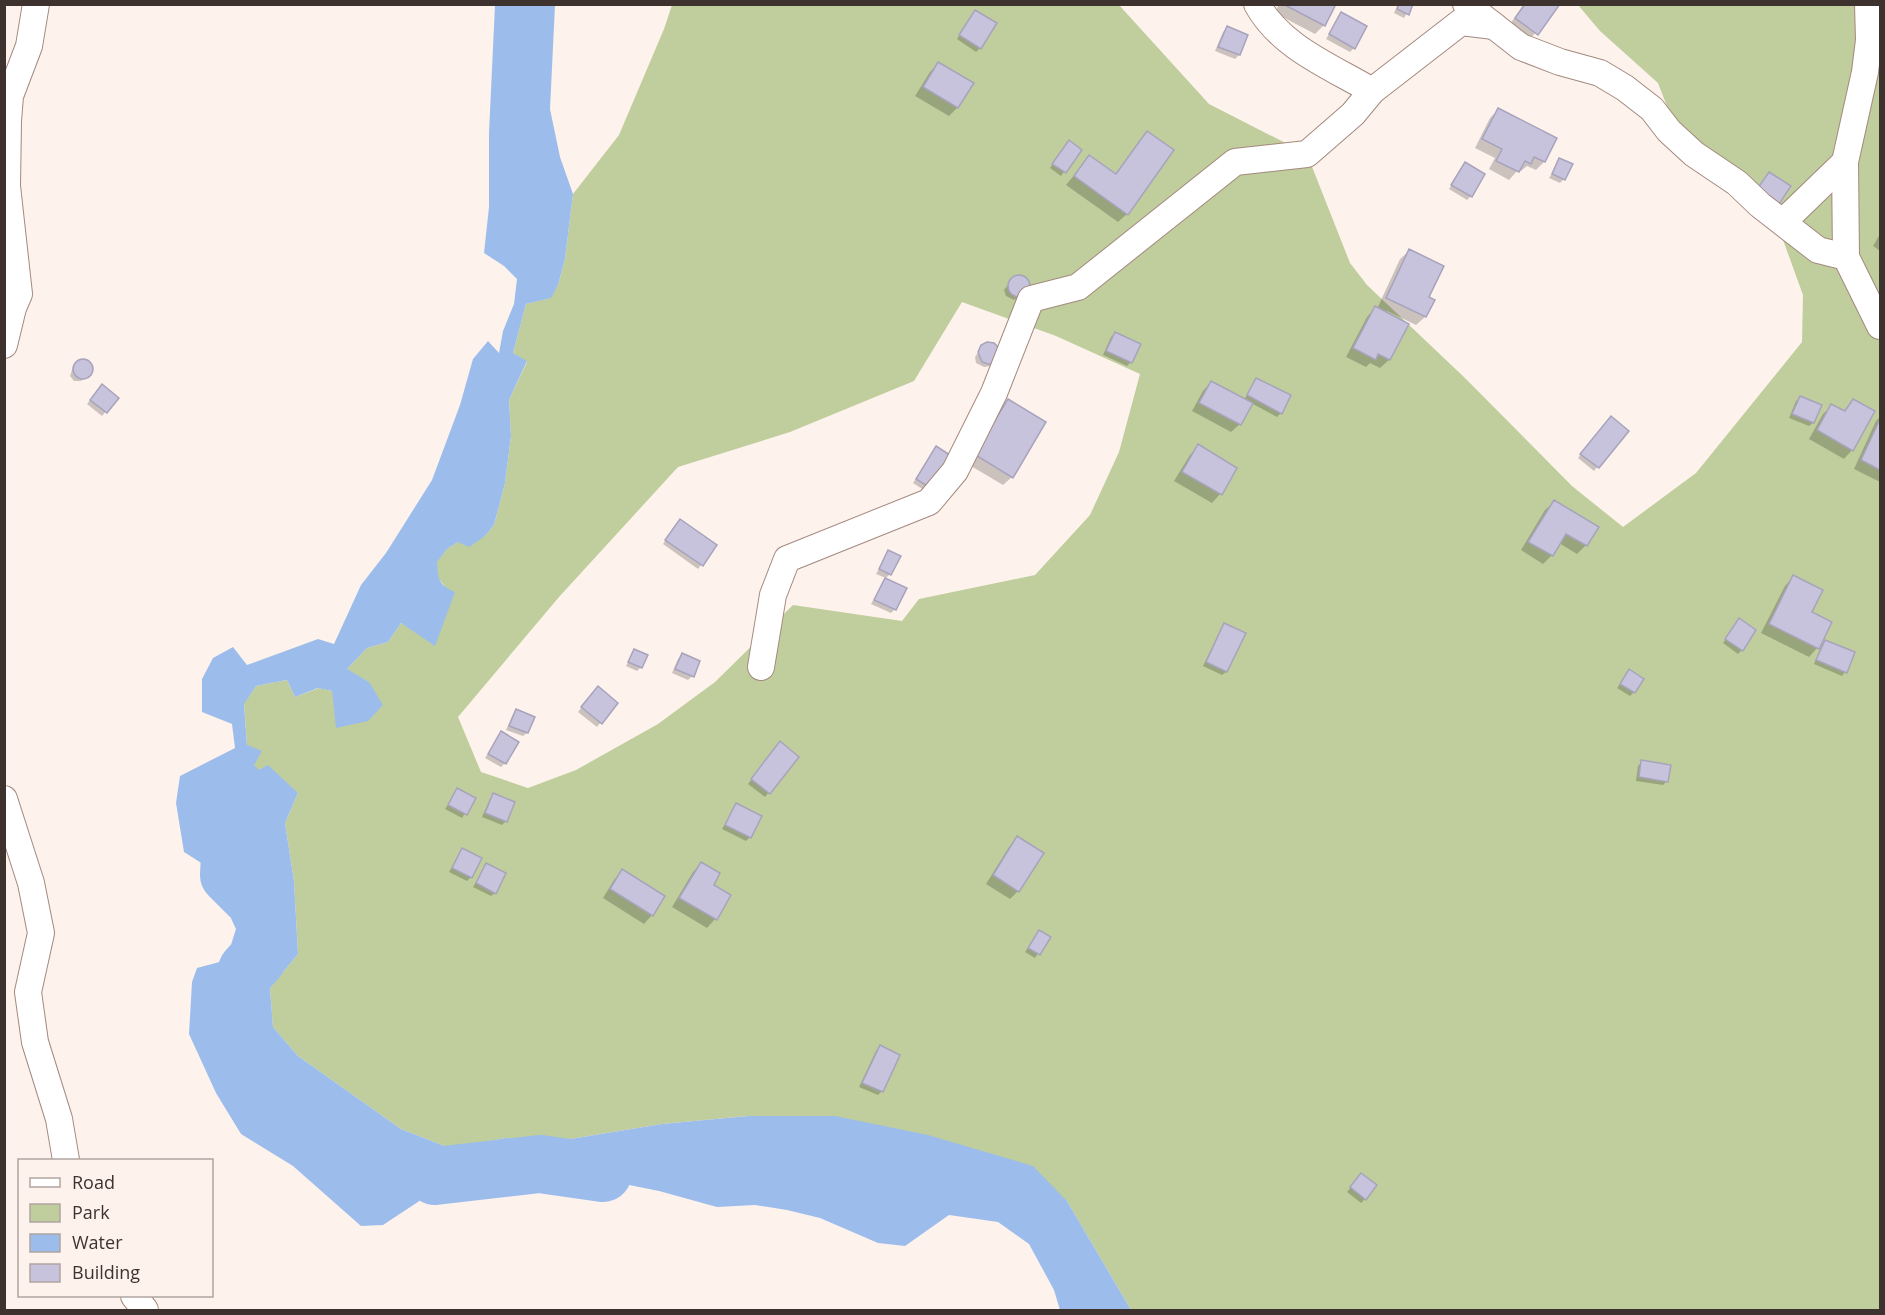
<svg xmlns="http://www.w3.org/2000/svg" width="1885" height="1315" font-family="'Open Sans',sans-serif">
  <rect width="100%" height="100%" fill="#fef2ed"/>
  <path fill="#bfce9c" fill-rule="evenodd" d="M672 5H1119L1209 104 1307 154 1350 263 1367 285 1466 379 1572 486 1623 527 1696 473 1802 342 1803 295 1778 226 1694 154 1668 109 1658 83 1600 31 1578 5H1880V1310H1131L1067 1201 748 1116 662 1124 552 1142 505 1138 452 1149 401 1129 298 1056 273 1027 270 988 298 954 294 881 285 823 298 793 258 771 254 765 247 745 244 703 256 686 287 680 295 697 319 688 332 691 369 682 346 670 367 648 388 642 401 623 414 630 446 588 438 578 436 562 447 549 458 542 485 536 494 525 505 483 511 436 509 400 527 362 513 353 526 304 550 298 558 285 565 259 573 194 619 135 664 29ZM962 302 1056 336 1140 374 1119 452 1090 515 1035 575 919 599 902 621 793 605 715 682 658 724 576 770 528 788 481 772 458 717 559 597 678 467 790 432 914 381Z"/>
  <path fill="#9cbdec" d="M495 5H555L550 109 560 157 573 194 565 259 558 285 551 298 526 304 513 353 527 361 509 400 511 436 505 483 494 525 485 536 469 547 458 542 447 549 437 562C438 578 438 585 455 592L435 646 401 623 388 642 367 648 347 669 369 682 383 705 368 721 336 728 332 691 318 688 295 697 287 680 256 686 244 704 247 745 262 751 254 765 259 770 268 765 298 793 285 823 294 881 298 954 270 988 273 1027 298 1056 401 1129 452 1149 505 1138 552 1142 662 1124 748 1116H835L928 1135 1033 1166 1067 1201 1131 1310H1060L1054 1290 1029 1244 998 1222 949 1215 905 1246 878 1243 820 1218 787 1210 755 1205 717 1207 659 1191 609 1181 564 1188 554 1170 520 1166 470 1178 430 1194 383 1225 361 1226 293 1166 241 1134 216 1093 189 1034 192 982 197 968 223 961 241 953 257 930 258 912 250 894 184 852 176 803 180 776 235 748 232 724 202 712V679L213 658 233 647 247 665 318 639 334 644 361 585 386 553 432 480 460 405 473 359 488 341 499 353 503 331 514 304 517 279 504 266 484 253 489 207V133Z"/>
  <g fill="#0003">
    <path d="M1279 4H1329L1333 7 1324 25 1315 34 1275 13Z"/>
    <path d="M1398 4H1412L1404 18 1394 13Z"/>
    <path d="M1524 4H1558L1528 42 1508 27Z"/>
    <path d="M1341 14 1354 48 1350 52 1326 39Z"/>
    <path d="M972 15 980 48 976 52 957 39Z"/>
    <path d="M1227 28 1246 35 1239 55 1235 59 1215 51 1223 32Z"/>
    <path d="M938 64 971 84 957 108 949 116 915 96 930 72Z"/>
    <path d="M1498 110 1544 162 1536 170 1527 166 1521 171 1518 170 1509 180 1489 169 1495 158 1475 148 1490 118Z"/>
    <path d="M1147 133 1127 214 1118 222 1066 185 1089 157 1115 175 1139 141Z"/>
    <path d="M1065 146 1080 150 1061 176 1050 168Z"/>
    <path d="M1560 160 1564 179 1560 183 1549 178Z"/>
    <path d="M1465 164 1471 196 1467 200 1449 189Z"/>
    <path d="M1880 234V251L1873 246Z"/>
    <path d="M1409 251 1427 297 1433 300 1425 317 1416 325 1387 311 1386 314 1407 324 1389 360 1380 368 1370 363 1366 367 1346 357 1367 317 1375 308 1377 309 1400 259Z"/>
    <path d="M1020 276 1026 279 1029 285 1024 294 1014 300 1006 296 1004 290 1014 277Z"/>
    <path d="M1115 334 1131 362 1127 366 1103 355 1111 337Z"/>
    <path d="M982 347 995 361 990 366 984 367 976 363 975 357Z"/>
    <path d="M83 360 89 363 91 372 81 381H74L70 376 73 367 77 362Z"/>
    <path d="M1256 379 1281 413 1277 417 1251 403 1240 424 1231 432 1192 411 1203 391 1211 382 1244 400Z"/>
    <path d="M98 390 117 398 102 416 87 404Z"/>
    <path d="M1800 398 1820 406 1813 423 1809 426 1789 418 1796 401Z"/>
    <path d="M1008 401 1012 477 1003 485 966 463 999 409Z"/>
    <path d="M1853 401 1852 450 1844 459 1809 439 1823 414 1832 406 1843 412Z"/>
    <path d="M1880 417V482L1854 469 1876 421Z"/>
    <path d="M1607 422 1627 431 1594 471 1578 458Z"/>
    <path d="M1198 446 1235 468 1220 494 1212 503 1174 481 1190 455Z"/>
    <path d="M933 452 930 494 913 483Z"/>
    <path d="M1554 502 1586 545 1577 554 1559 543 1552 555 1543 564 1521 550 1545 510Z"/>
    <path d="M676 525 701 565 698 569 663 544Z"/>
    <path d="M889 551 890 574 886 578 876 574Z"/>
    <path d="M1793 577 1810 613 1830 623 1817 648 1809 657 1761 633 1785 586Z"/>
    <path d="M885 580 895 609 891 613 871 604Z"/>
    <path d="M1736 624 1742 650 1738 654 1723 643Z"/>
    <path d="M1225 625 1244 634 1226 672 1222 675 1203 666 1221 629Z"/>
    <path d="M1826 641 1853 653 1845 672 1842 676 1814 664 1822 645Z"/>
    <path d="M634 651 641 667 637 671 626 666Z"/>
    <path d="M682 655 699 662 692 676 688 680 672 673 678 659Z"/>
    <path d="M1626 675 1634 692 1630 696 1617 688Z"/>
    <path d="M594 692 616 703 597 727 578 712Z"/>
    <path d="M517 711 533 717 527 733 523 736 506 730 513 714Z"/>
    <path d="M501 733 505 763 501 767 485 758Z"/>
    <path d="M777 747 797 757 765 797 748 784Z"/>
    <path d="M1642 762 1667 781 1663 785 1636 781 1638 766Z"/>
    <path d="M458 790 474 798 462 818 445 809Z"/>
    <path d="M494 795 506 821 502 825 482 817 490 799Z"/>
    <path d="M736 805 750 837 746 841 722 829Z"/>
    <path d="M1017 838 1018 891 1010 899 986 884 1009 847Z"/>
    <path d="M462 850 471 877 467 881 449 872Z"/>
    <path d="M701 863 712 885 729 895 715 919 707 928 672 907 693 872Z"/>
    <path d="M487 865 495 893 491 896 473 887Z"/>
    <path d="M622 871 652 915 644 924 603 898 614 880Z"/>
    <path d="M1039 932 1048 937 1035 958 1025 952Z"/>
    <path d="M880 1047 882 1091 878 1095 859 1087 876 1051Z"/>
    <path d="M1357 1179 1365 1199 1361 1203 1347 1192Z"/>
  </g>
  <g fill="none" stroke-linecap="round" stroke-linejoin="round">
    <g stroke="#9cbdec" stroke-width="58">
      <path d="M232 816 229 875 255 901 267 927 257 959 247 970"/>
      <path d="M435 1176 540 1164 603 1173"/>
    </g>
  </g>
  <g fill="#c8c3dd" stroke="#a8a3bc" stroke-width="1.5">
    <path d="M1283 4H1332L1335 6 1325 26Z"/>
    <path d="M1399 4H1413L1409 15 1397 9Z"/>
    <path d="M1525 4H1560L1538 35 1515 18Z"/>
    <path d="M975 10 997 23 981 49 959 35Z"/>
    <path d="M1341 12 1367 26 1355 49 1329 34Z"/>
    <path d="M1227 26 1248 35 1240 55 1218 47Z"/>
    <path d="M938 62 974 83 958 108 923 87Z"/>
    <path d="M1498 108 1557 138 1545 162 1534 157 1531 164 1525 161 1519 172 1496 161 1502 149 1482 139Z"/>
    <path d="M1147 131 1174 150 1128 215 1074 176 1089 155 1116 174Z"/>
    <path d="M1069 140 1082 150 1066 173 1052 164Z"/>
    <path d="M1559 158 1573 164 1565 180 1552 174Z"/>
    <path d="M1465 162 1485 174 1472 197 1451 185Z"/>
    <path d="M1769 172 1791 186 1775 210 1753 195Z"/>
    <path d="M1409 249 1444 266 1429 297 1435 300 1426 317 1386 298Z"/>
    <circle cx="1019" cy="286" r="11"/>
    <path d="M1375 306 1409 324 1390 360 1378 354 1376 360 1353 348Z"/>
    <path d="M1115 332 1141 344 1132 363 1106 351Z"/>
    <path d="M987 342 994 343 999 348 992 364H988L982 362 978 352 981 345Z"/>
    <circle cx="83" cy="369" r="10"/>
    <path d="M1256 378 1291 395 1282 414 1247 395Z"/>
    <path d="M1211 381 1253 403 1241 425 1199 403Z"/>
    <path d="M102 384 119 398 107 413 90 400Z"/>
    <path d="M1800 396 1822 405 1814 423 1792 414Z"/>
    <path d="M1008 399 1046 422 1013 478 974 454Z"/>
    <path d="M1853 399 1875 411 1853 451 1817 430 1831 404 1845 411Z"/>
    <path d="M1611 416 1629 431 1599 468 1580 454Z"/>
    <path d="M1880 419V470L1861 460Z"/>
    <path d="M1198 444 1237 468 1222 495 1182 472Z"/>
    <path d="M936 446 956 459 935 491 916 479Z"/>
    <path d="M1554 500 1599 527 1587 546 1566 534 1553 556 1528 542Z"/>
    <path d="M680 519 717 545 703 566 665 540Z"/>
    <path d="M888 550 901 556 891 575 879 569Z"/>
    <path d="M1793 575 1823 590 1812 612 1832 622 1819 649 1769 624Z"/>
    <path d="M885 578 907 588 896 610 874 600Z"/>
    <path d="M1739 618 1756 630 1743 651 1725 639Z"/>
    <path d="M1224 623 1246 633 1227 672 1206 662Z"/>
    <path d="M1825 640 1855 652 1847 673 1816 660Z"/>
    <path d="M634 649 648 655 642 668 628 662Z"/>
    <path d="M682 653 700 661 694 677 675 669Z"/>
    <path d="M1629 669 1644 679 1635 693 1620 684Z"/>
    <path d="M598 686 618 703 602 724 581 707Z"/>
    <path d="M516 709 535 717 528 733 509 726Z"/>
    <path d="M501 731 519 742 506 764 488 754Z"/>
    <path d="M780 741 799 757 770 794 751 779Z"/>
    <path d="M1641 760 1671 765 1668 782 1639 777Z"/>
    <path d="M457 788 476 798 467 815 448 805Z"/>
    <path d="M493 793 515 802 507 822 485 813Z"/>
    <path d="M736 803 762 816 751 838 725 825Z"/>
    <path d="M1017 836 1044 853 1019 892 993 875Z"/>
    <path d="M462 848 482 858 472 878 452 868Z"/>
    <path d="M701 862 720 873 714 885 731 895 717 920 679 898Z"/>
    <path d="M486 863 506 873 496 894 476 883Z"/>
    <path d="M622 869 665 896 653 916 610 889Z"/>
    <path d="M1039 930 1051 937 1040 955 1028 948Z"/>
    <path d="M880 1045 900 1055 883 1092 862 1083Z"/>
    <path d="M1361 1173 1377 1185 1366 1200 1350 1187Z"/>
  </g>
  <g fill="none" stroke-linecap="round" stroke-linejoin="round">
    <g stroke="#a4897e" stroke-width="28">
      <g id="minor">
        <path d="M1257 4C1280 47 1332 67 1372 91"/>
        <path d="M1466 4 1521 47 1560 62 1600 73 1625 88 1652 109 1669 131 1694 154 1737 183 1760 205 1818 250 1846 257"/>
        <path d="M1868 4 1869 40 1865 72 1845 162 1846 257 1880 326"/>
        <path d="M1783 222 1845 162"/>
        <path d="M4 345 13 308 19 294 7 186 8 121 10 96 29 46 36 4"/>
        <path d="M761 667 773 595 787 559 929 502 955 471 994 393 1031 299 1078 287 1235 162 1307 154 1353 114 1372 91 1461 22 1494 26"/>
        <path d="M4 799 31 883 41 933 28 992 35 1042 59 1119 66 1160"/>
        <path d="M134 1296 145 1310"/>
      </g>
    </g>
    <use href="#minor" stroke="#fff" stroke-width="26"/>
  </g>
  <rect width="1885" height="1315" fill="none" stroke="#3e322e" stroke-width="12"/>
  <rect x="18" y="1159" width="195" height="138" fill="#fef2ed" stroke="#b1a5a1" stroke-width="1.5"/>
  <rect x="30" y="1178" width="30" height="9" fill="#ffffff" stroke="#b1a5a1" stroke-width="1.5"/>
  <text x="72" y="1189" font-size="18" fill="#3e322e">Road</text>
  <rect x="30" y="1204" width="30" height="18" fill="#bfce9c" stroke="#b1a5a1" stroke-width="1.5"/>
  <text x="72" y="1219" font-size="18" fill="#3e322e">Park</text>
  <rect x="30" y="1234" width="30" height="18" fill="#9cbdec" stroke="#b1a5a1" stroke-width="1.5"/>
  <text x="72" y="1249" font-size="18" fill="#3e322e">Water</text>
  <rect x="30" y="1264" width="30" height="18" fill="#c8c3dd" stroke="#b1a5a1" stroke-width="1.5"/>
  <text x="72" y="1279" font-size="18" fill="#3e322e">Building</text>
</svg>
